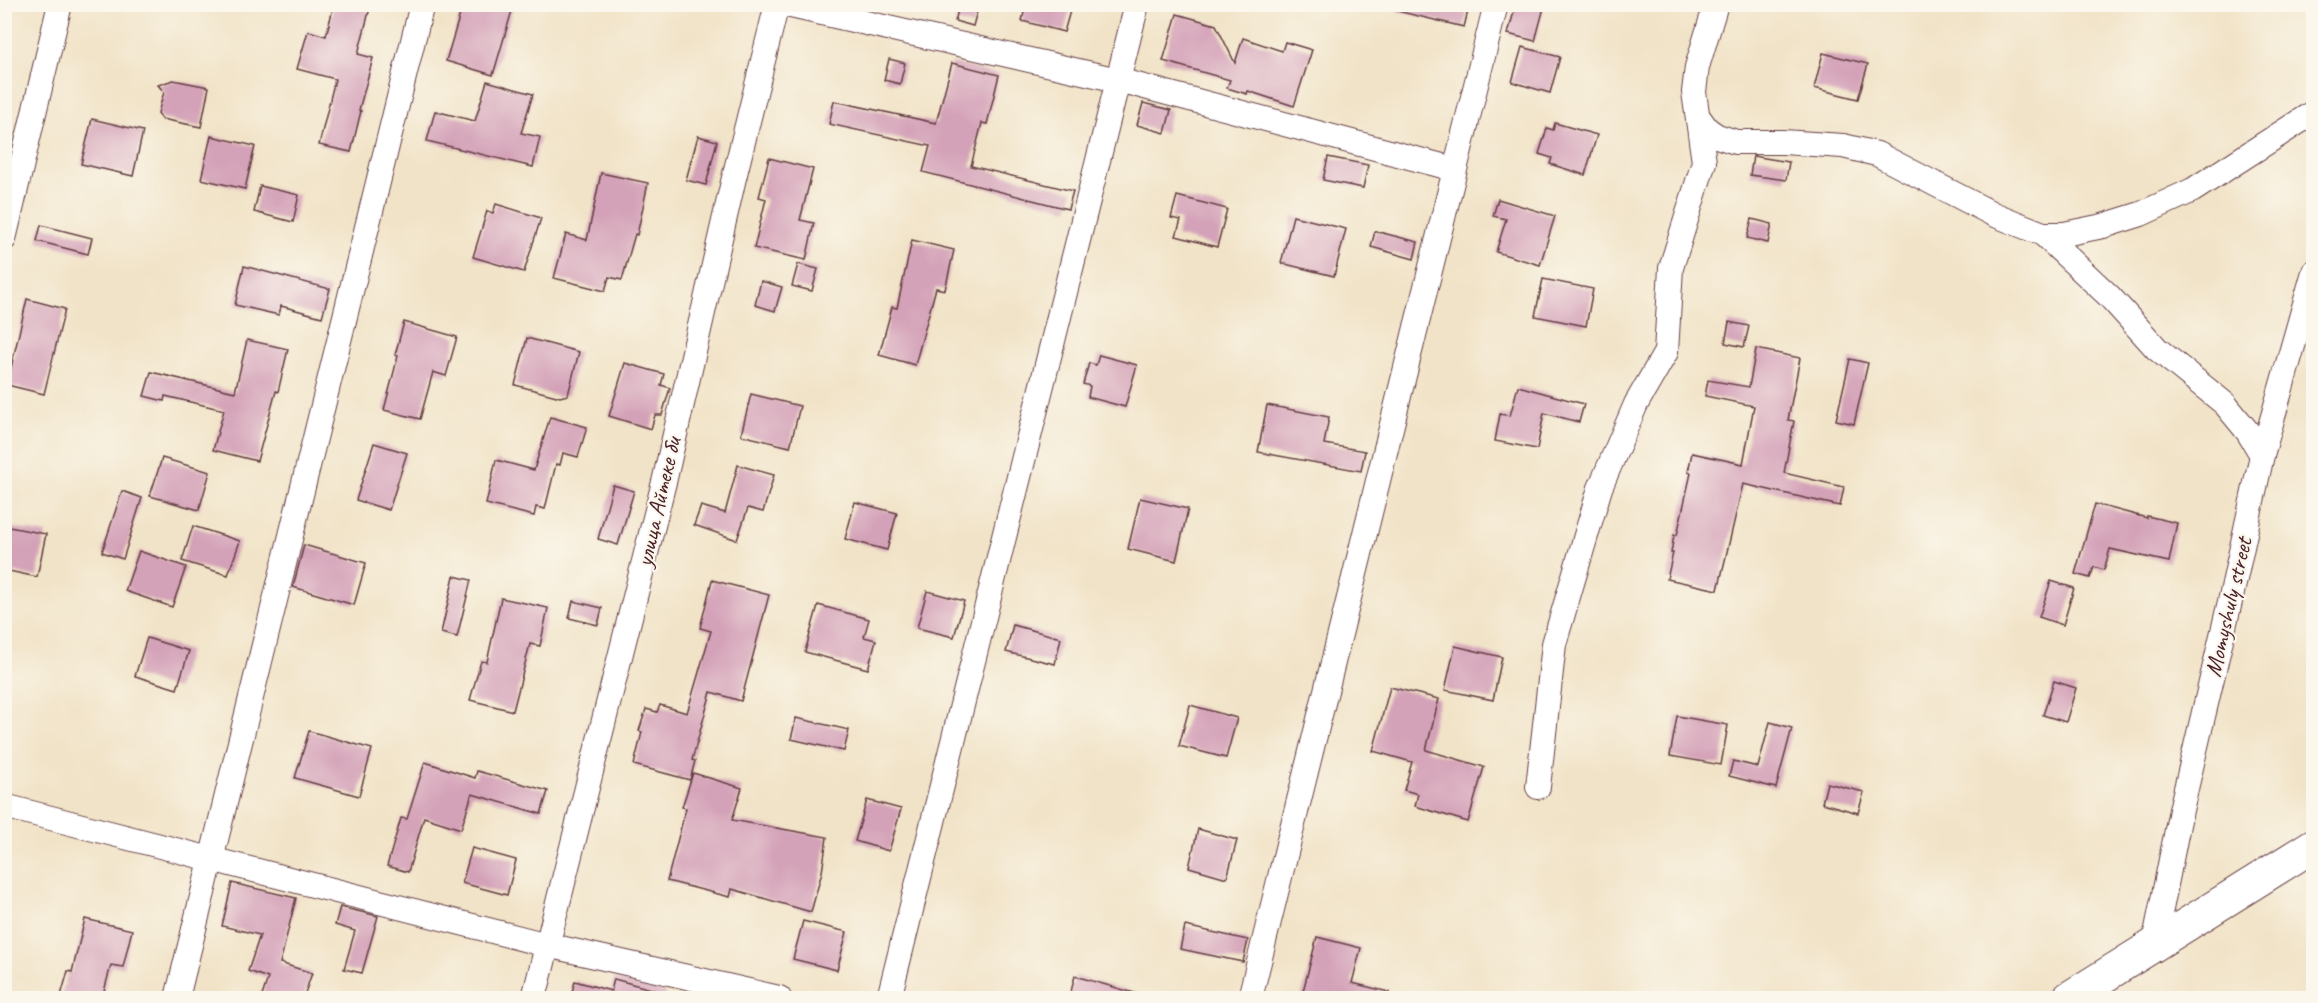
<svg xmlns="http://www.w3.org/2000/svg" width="2318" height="1003" font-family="Caveat,sans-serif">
  <rect width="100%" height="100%" fill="#fbf7ec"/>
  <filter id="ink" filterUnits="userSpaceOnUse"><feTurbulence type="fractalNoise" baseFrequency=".0167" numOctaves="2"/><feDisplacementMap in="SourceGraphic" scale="12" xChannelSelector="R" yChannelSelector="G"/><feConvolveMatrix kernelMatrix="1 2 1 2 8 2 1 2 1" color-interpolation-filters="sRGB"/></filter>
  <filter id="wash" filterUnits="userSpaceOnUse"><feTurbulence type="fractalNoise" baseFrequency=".008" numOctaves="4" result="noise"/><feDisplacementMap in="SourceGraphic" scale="24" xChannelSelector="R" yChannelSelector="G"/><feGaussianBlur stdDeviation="1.35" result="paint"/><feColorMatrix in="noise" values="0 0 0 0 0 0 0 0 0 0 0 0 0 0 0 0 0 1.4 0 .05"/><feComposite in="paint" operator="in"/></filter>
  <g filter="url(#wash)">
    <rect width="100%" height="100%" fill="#f1e3c7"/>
    <g id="blocks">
      <g fill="#d4a2b8">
        <path d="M334 4H371L358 54 373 58 359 110 361 111 351 152 319 145 335 79 297 69 308 31 326 36Z"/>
        <path d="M463 4H514L493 75 446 61Z"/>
        <path d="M960 4H979L973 26 955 21Z"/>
        <path d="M1026 4H1072L1064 32 1022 21Z"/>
        <path d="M1398 4H1444L1468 11 1464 27 1397 11Z"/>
        <path d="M1516 4H1545L1535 41 1508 34Z"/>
        <path d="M1177 14 1216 25 1235 63 1243 38 1282 51 1285 42 1312 50 1294 106 1248 91 1247 94 1227 88 1230 80 1163 61Z"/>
        <path d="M1522 47 1560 57 1550 93 1512 82Z"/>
        <path d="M1823 53 1868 64 1858 99 1814 88Z"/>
        <path d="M889 59 905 63 900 84 884 80Z"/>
        <path d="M952 63 999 75 987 124 982 123 971 166 1073 191 1068 209 923 172 930 146 829 124 834 101 936 123Z"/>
        <path d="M173 80 209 87 201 127 162 119 158 113 164 92 158 85Z"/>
        <path d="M487 81 533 94 521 133 540 137 533 167 427 141 435 111 475 121Z"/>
        <path d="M1143 103 1171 110 1165 133 1137 125Z"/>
        <path d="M92 119 143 131 133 176 81 164Z"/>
        <path d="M1555 123 1597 135 1585 175 1550 164 1552 158 1539 154 1547 128 1553 130Z"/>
        <path d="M211 136 255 146 245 189 201 179Z"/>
        <path d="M698 136 717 141 706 185 686 180Z"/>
        <path d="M1753 156 1789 162 1786 180 1750 175Z"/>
        <path d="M1328 157 1368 165 1363 188 1323 180Z"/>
        <path d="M769 158 813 169 800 220 814 223 806 260 754 248 766 199 759 197Z"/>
        <path d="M601 173 648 183 637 235 635 234 622 280 609 277 605 291 554 278 566 234 587 240Z"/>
        <path d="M260 186 299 195 293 222 254 212Z"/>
        <path d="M1177 196 1227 209 1217 247 1176 236 1181 220 1171 218Z"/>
        <path d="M1498 199 1555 216 1540 265 1496 252 1506 219 1493 216Z"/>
        <path d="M496 204 541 218 524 272 473 257 487 211 493 213Z"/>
        <path d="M1293 216 1346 229 1334 276 1281 263Z"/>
        <path d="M1752 219 1772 224 1768 243 1747 238Z"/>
        <path d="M41 225 92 238 88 254 37 241Z"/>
        <path d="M1375 231 1418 242 1414 259 1371 247Z"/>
        <path d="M912 240 954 250 945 290 936 288 915 365 879 355 892 307 897 308Z"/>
        <path d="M798 264 818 269 812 291 792 286Z"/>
        <path d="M244 266 330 289 322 317 281 306 279 315 235 305Z"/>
        <path d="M1543 279 1593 289 1586 326 1535 316Z"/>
        <path d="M761 281 782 287 775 311 755 305Z"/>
        <path d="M27 299 65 309 44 394 7 385Z"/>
        <path d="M404 322 457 337 446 376 433 372 420 419 384 410 398 356 395 355Z"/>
        <path d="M1729 322 1749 326 1744 347 1725 343Z"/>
        <path d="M527 338 579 352 568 395 560 397 515 385Z"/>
        <path d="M247 340 288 349 278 392 276 391 257 461 213 450 224 410 165 396 164 401 144 396 151 372 235 392Z"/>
        <path d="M1756 349 1800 358 1788 420 1794 421 1784 473 1844 487 1840 506 1743 484 1718 590 1667 579 1673 553H1671L1674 535H1677L1691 473 1688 472 1692 453 1743 464 1754 406 1705 396 1708 380 1749 387Z"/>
        <path d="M1099 355 1137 365 1125 407 1088 397 1090 386 1083 384 1089 363 1096 365Z"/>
        <path d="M1850 359 1868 363 1854 424 1836 420Z"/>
        <path d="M625 363 664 374 661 385 670 388 662 415H655L651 429 609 416Z"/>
        <path d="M1518 386 1584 404 1579 422 1544 413 1537 449 1495 441 1500 414 1510 416Z"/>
        <path d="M751 394 800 406 790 447 741 435Z"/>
        <path d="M1267 405 1329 417 1324 444 1365 451 1361 471 1258 452Z"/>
        <path d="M550 417 587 427 578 457 563 453 560 465 556 464 545 509 536 507 534 516 486 504 496 460 534 470Z"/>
        <path d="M374 443 407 453 389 510 356 500Z"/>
        <path d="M162 458 210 472 199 510 150 496Z"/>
        <path d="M738 465 774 475 763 512 748 508 737 540 694 525 701 506 725 513Z"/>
        <path d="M613 485 634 491 618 545 598 539Z"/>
        <path d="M122 491 142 498 123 559 102 552Z"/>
        <path d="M1140 498 1188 509 1176 561 1128 549Z"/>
        <path d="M855 502 897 513 887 550 845 539Z"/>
        <path d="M2095 504 2147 518V516L2177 523 2169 562 2110 549 2104 570 2094 567 2090 578 2075 574Z"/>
        <path d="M4 526 46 534 37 577 4 570Z"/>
        <path d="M193 526 240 541 228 575 182 561Z"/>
        <path d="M304 545 366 563 354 605 293 587Z"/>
        <path d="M139 551 186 567 172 607 125 591Z"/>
        <path d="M454 576 471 580 457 637 441 633Z"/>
        <path d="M712 580 769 595 741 701 711 692 692 760 695 761 690 780 634 765 642 732 639 731 646 709 657 712 660 705 687 713 711 631 700 628Z"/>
        <path d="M2051 581 2074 588 2063 625 2039 617Z"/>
        <path d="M927 591 964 601 954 637 917 628Z"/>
        <path d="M501 598 548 608 540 646 530 644 513 711 470 700 481 661 487 662Z"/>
        <path d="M573 601 602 608 598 625 569 618Z"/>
        <path d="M818 605 869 619 864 637 876 640 868 669 805 652Z"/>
        <path d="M1013 625 1061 638 1055 664 1006 652Z"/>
        <path d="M147 638 189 651 177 689 135 676Z"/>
        <path d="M1455 646 1502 657 1493 700 1445 690Z"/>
        <path d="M2054 681 2076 688 2066 722 2043 715Z"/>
        <path d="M1390 687 1439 699 1426 750 1484 767 1468 822 1415 806 1418 794 1404 790 1412 762 1373 751Z"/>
        <path d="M1190 705 1237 718 1226 758 1179 746Z"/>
        <path d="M1677 716 1728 725 1721 765 1670 756Z"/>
        <path d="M796 718 849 730 844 751 791 739Z"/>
        <path d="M1770 722 1792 728 1776 788 1729 776 1733 761 1758 767Z"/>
        <path d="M309 731 372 749 359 796 295 778Z"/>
        <path d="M425 762 475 778 477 771 548 791 541 814 472 794 461 829 424 817 408 872 387 866 401 818 407 819Z"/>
        <path d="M693 773 742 788 732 820 827 837 822 872 811 912 732 889 730 897 667 881 686 808 682 807Z"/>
        <path d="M1827 783 1864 792 1858 813 1822 803Z"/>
        <path d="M867 800 901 809 889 851 855 841Z"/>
        <path d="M1198 829 1237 840 1227 878 1189 867Z"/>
        <path d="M472 848 516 860 507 895 462 883Z"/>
        <path d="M232 883 296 898 280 963 312 973 303 999H261L268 978 248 971 260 935 222 926Z"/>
        <path d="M340 907 378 916 362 973 344 969 355 931 335 925Z"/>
        <path d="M85 919 132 930 123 967 111 965 102 999H60L68 971 72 972Z"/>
        <path d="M803 921 847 932 837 970 793 959Z"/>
        <path d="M1185 926 1248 940 1243 962 1180 949Z"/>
        <path d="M1317 937 1361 948 1352 983 1389 992 1388 999H1301Z"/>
        <path d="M1075 976 1138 994V999H1069Z"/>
        <path d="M614 979 666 993 665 999H570L575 981 611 991Z"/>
      </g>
    </g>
  </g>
  <g filter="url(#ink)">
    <use href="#blocks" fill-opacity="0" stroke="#633c42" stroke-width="1.5"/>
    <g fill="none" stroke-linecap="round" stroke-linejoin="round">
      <g stroke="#633c42" stroke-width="26">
        <g id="minor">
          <path d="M782 4 1118 80 1454 169"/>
          <path d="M1699 118 1707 129 1717 136 1736 142H1783L1843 146 1877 154 1993 214 2043 234 2110 297 2157 349 2225 404 2248 432 2262 455"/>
          <path d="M2043 234H2064L2103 226 2141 214 2193 190 2314 112"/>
          <path d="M4 239 60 4"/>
          <path d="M1538 787 1554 644 1600 488 1636 404 1666 352 1671 268 1704 162 1694 92 1697 67 1716 4"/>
          <path d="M4 806 547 945 779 998"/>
          <path d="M2154 944 2181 810 2232 593 2262 455 2314 272"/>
          <path d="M177 998 422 4"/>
          <path d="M534 998 665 478 733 182 777 4"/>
          <path d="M889 998 1137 4"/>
          <path d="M1250 998 1496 4"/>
        </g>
      </g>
      <g stroke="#633c42" stroke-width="35">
        <path id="secondary" d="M2069 998 2314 845"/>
      </g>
      <use href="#minor" stroke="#fff" stroke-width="24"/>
      <use href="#secondary" stroke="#fff" stroke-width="33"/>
    </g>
  </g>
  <g text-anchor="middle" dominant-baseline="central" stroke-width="4.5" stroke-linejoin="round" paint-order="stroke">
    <g font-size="24" fill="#4a1f2b" stroke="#fbf7ec">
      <text transform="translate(658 502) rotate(-77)">улица Айтеке би</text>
      <text transform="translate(2228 607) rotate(-77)">Momyshuly street</text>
    </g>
  </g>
  <rect width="2318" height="1003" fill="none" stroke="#fbf7ec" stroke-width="24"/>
</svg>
